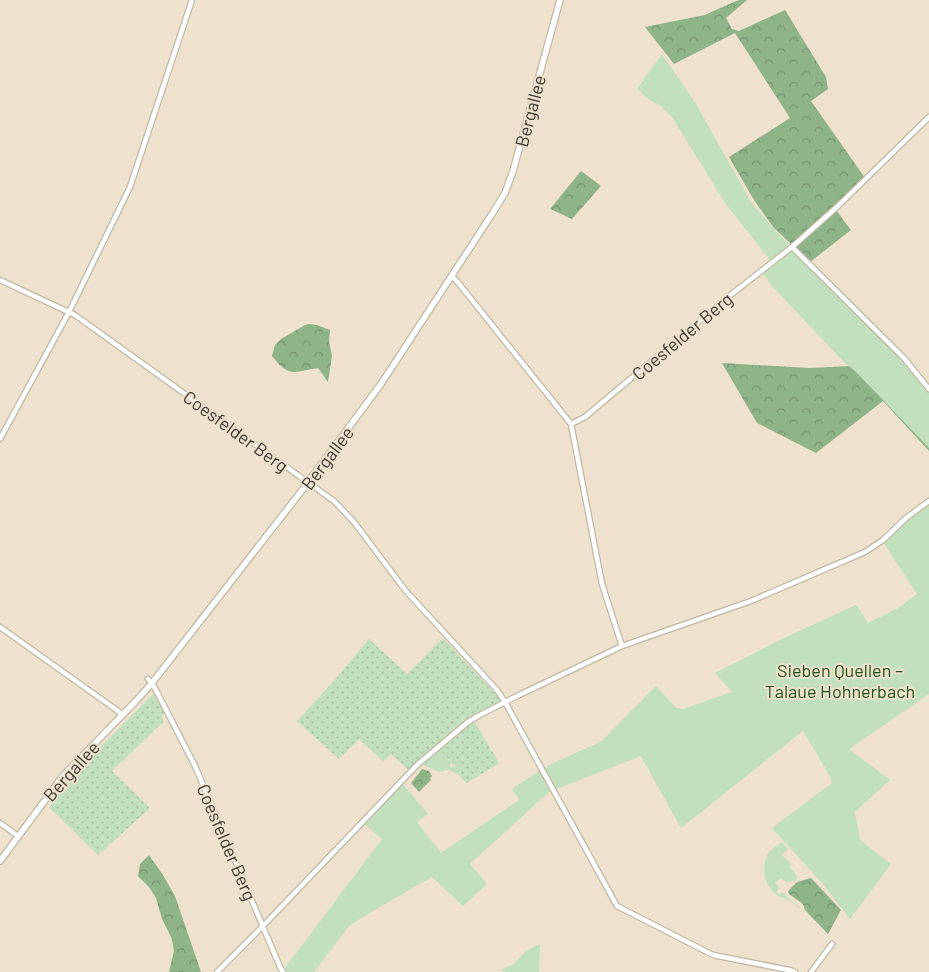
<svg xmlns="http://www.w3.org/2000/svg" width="929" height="972" font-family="Barlow,sans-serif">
  <defs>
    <pattern id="grass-dots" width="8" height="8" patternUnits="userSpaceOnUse" patternTransform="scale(1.25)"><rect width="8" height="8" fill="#c2e0bd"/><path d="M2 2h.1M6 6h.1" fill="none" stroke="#a8c1a3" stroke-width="1.8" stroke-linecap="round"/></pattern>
    <pattern id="forest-crowns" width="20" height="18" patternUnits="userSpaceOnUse" patternTransform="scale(1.25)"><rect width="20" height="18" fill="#90b48a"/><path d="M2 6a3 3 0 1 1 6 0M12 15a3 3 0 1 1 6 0" fill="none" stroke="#779371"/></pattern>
  </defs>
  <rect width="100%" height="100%" fill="#eee1cd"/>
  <g fill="url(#grass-dots)">
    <path d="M443 638 500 699 501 702 465 721 410 771 391 754 383 761 359 739 339 759 297 721 334 681 369 639 407 674Z"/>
    <path d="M154 693 165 713 161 717 164 721 112 771 150 808 98 855 49 807 64 784Z"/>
    <path d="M474 721 499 763 467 783 459 776 461 775 459 767 455 766 439 749 467 726Z"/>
  </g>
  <g fill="url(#forest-crowns)">
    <path d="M739 0H747L726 18 732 29 739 31 785 10 826 77 828 89 811 101 865 178 791 244 774 228 754 200 729 157 790 118 735 33 674 64 645 27 705 15 720 8Z"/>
    <path d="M581 171 601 186 572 219 550 209Z"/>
    <path d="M836 210 851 230 810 262 795 247Z"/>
    <path d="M309 324 317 325 330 330 329 341 332 356 328 382 318 368C293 372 289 378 272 356L275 345 281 339 305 325Z"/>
    <path d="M722 363 810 368 850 366 929 397V451L883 401 816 453 757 423Z"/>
    <path d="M422 769 429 771 432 776 430 778 431 780 419 792 411 783Z"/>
    <path d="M149 855 163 875 175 896 201 972H169L174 951 172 939 162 919 156 898 149 887 138 876 140 864Z"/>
    <path d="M811 878 841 910 828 934 805 910 803 904 789 894 788 891 797 882Z"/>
  </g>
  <g fill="#c2e0bd">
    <path d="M662 54 696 104 751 202 772 227 789 245 770 260 725 203 672 117 661 106 647 98 637 89Z"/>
    <path d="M792 248 899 355 929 391V448L856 372 842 360 771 285 762 272Z"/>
    <path d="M929 503V694L849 749 890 780 855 812 860 840 891 864 850 919 821 882 772 828 832 783 830 776 803 731 681 828 641 756 549 792 470 864 487 884 463 906 432 877 371 912 349 926 314 972H282L382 839 363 823 403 784 428 814 417 822 441 853 519 800 512 789 547 766 602 741 656 686 676 708 683 709 732 692 715 673 784 638 856 605 868 623 898 608 917 594 883 542 907 519Z"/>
    <path d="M439 749 452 763 449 766 452 768 455 766 460 767 461 775C455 775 452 769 445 770L442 772 437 771 423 765V763Z"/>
    <path d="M782 842 788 849 782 855 791 864 790 866V868L798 877 795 881 786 882 781 878 775 883 779 888 776 891 780 895 783 892C788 900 797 903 802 910 797 906 792 901 785 899 782 897 781 898 778 896 764 887 760 866 769 852 773 848 778 845 782 842Z"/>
    <path d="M540 944 539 972H506L500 970 514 964 526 951Z"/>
  </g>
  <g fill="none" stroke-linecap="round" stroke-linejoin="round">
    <g stroke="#c3b7a3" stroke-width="7">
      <g id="minor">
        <path d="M929 117 838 206 792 247 904 358 929 389"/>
        <path d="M452 277 456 280 571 424 602 584 622 646"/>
        <path d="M0 280 75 315 320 491 334 501 354 522 405 590 497 690 505 702 617 906 713 955 789 970 795 972"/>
        <path d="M571 424 585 417 598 406 733 293 792 247"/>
        <path d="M0 439 69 312 130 187 192 0"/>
        <path d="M0 627 118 711 122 716"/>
        <path d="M148 679 152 683 158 694 195 766 280 967 283 972"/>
        <path d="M0 823 18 836"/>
        <path d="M217 972 262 927 417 765 468 722 480 715 517 696 622 646 751 601 865 552 883 540 906 518 929 501"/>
        <path d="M811 972 832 944"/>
      </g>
    </g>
    <g stroke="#c3b7a3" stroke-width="8">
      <path id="tertiary" d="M0 861 63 776 135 702 152 683 303 489 381 384 492 214 505 193 513 171 560 0"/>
    </g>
    <use href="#minor" stroke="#fff" stroke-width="4.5"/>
    <use href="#tertiary" stroke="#fff" stroke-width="5.5"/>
  </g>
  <g text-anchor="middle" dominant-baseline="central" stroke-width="4" stroke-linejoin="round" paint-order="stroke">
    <g font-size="18" fill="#3d3830" stroke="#eee1cd">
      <text transform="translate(530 111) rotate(-75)">Bergallee</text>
      <text transform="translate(682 336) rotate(-40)">Coesfelder Berg</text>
      <text transform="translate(236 431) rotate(36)">Coesfelder Berg</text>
      <text transform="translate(327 458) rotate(-53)">Bergallee</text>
      <text transform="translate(71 771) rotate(-48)">Bergallee</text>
      <text transform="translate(227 842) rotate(67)">Coesfelder Berg</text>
    </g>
    <g font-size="18" fill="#22521b" stroke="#eee1cd">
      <text x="840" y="670">Sieben Quellen –<tspan x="840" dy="21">Talaue Hohnerbach</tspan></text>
    </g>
  </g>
</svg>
